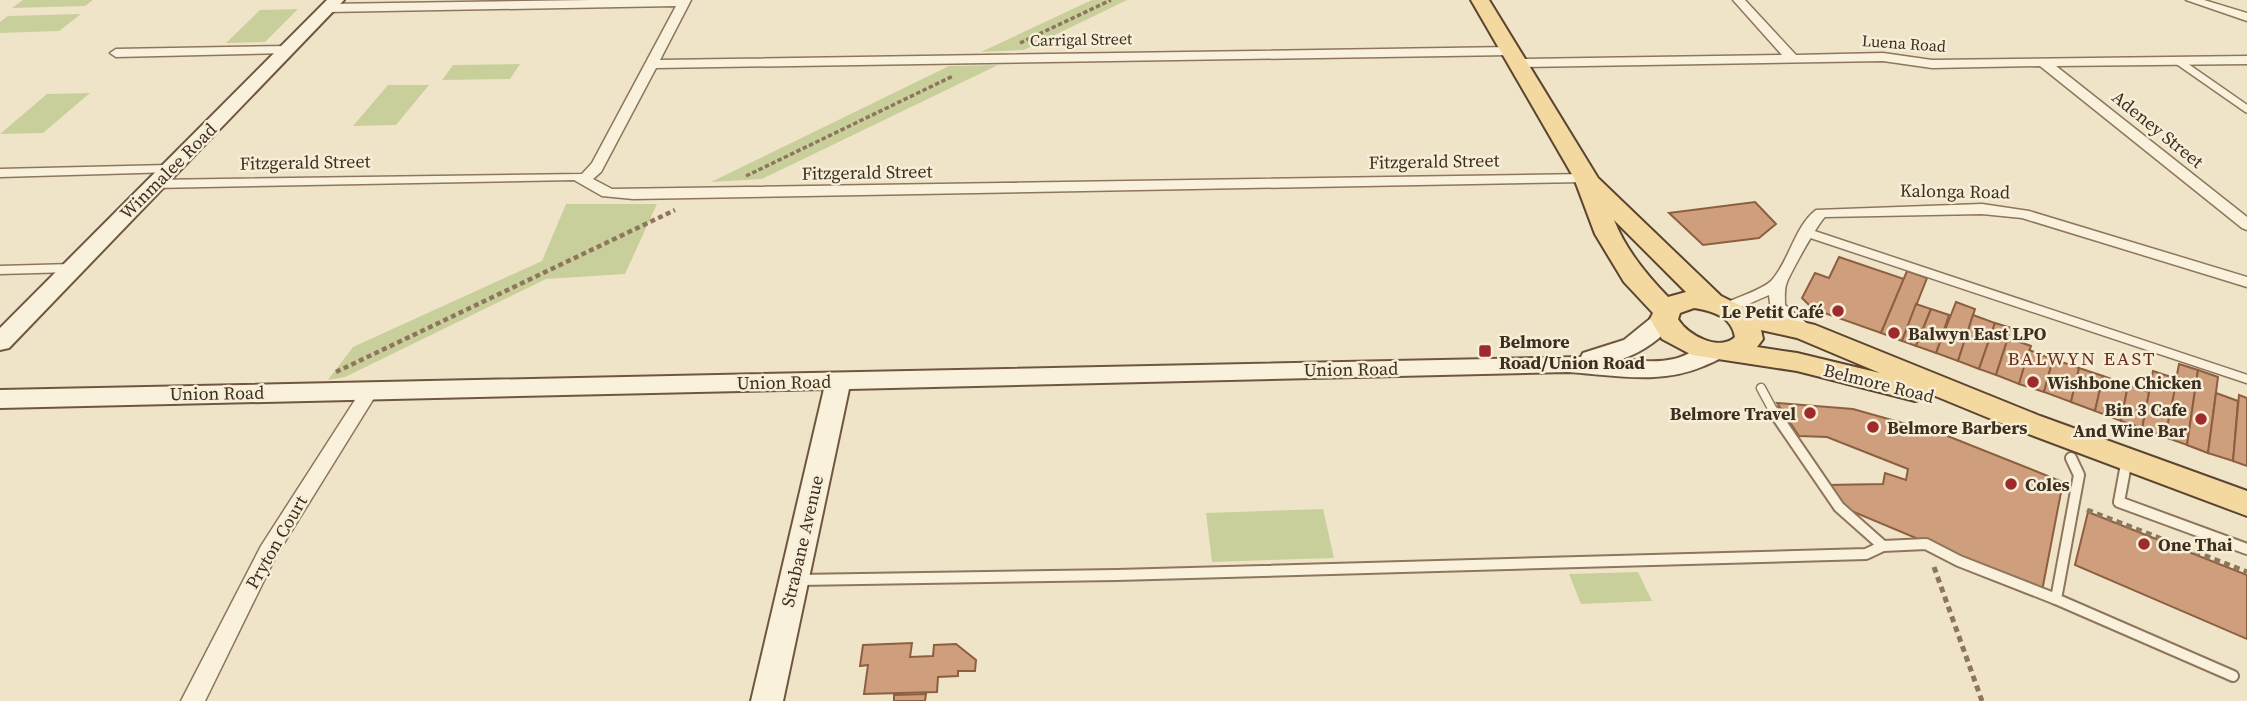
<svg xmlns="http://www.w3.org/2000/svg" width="2247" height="701" font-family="'Source Serif 4',serif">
  <rect width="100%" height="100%" fill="#f0e4c8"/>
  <g fill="#c9cf9b">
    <path d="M23 0H93L85 6 12 8Z"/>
    <path d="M1092 0H1127L1024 50 981 52Z"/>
    <path d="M298 9 265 42 226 43 260 10Z"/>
    <path d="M81 14 59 31 0 33V22L8 16Z"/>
    <path d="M520 64 510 79 442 80 453 65Z"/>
    <path d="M998 65 762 179 711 182 949 66Z"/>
    <path d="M388 85H429L396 125 353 126Z"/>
    <path d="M90 93 43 133 0 134 47 94Z"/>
    <path d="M566 204H657L625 274 546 279 345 377 328 380 353 347 542 261Z"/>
    <path d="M1323 509 1334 558 1212 562 1206 513Z"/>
    <path d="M1638 572 1652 601 1581 604 1569 574Z"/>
  </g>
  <g fill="#cf9f7d" stroke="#8d5f41" stroke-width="2">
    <path d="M1755 202 1776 224 1759 238 1703 245 1669 213Z"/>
    <path d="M1839 257 1904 279 1881 333 1813 309 1802 298 1815 273 1829 278Z"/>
    <path d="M1907 271 1927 278 1902 341 1881 333Z"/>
    <path d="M1956 302 1975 309 1958 361 1936 353Z"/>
    <path d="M1916 304 1931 309 1916 346 1902 341Z"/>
    <path d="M1931 309 1949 315 1936 353 1916 346Z"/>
    <path d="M1973 315 1995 323 1979 369 1958 361Z"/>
    <path d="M1995 323 2011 328 1996 375 1979 369Z"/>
    <path d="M2008 338 2031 346 2019 384 1996 375Z"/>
    <path d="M2029 350 2053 359 2044 392 2019 384Z"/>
    <path d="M2053 359 2079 368 2071 402 2044 392Z"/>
    <path d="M2179 364 2198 370 2187 445 2165 437Z"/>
    <path d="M2079 368 2103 376 2095 411 2071 402Z"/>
    <path d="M2198 370 2218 377 2208 453 2187 445Z"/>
    <path d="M2153 371 2177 379 2165 437 2142 428Z"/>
    <path d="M2103 376 2128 385 2121 421 2095 411Z"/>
    <path d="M2128 385 2149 392 2142 428 2121 421Z"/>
    <path d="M2216 393 2238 401 2233 461 2208 453Z"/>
    <path d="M2239 395 2247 398V466L2233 461Z"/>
    <path d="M1777 403 1853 409 1945 435 2063 482 2042 591 1842 507 1827 485 1883 484 1885 473 1906 480 1908 469 1827 437 1799 436Z"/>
    <path d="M2088 512 2247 575V639L2075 565Z"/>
    <path d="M912 643 910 657 933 656 934 645 956 644 976 660 975 671H958V676L938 677 937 692 864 694 868 665 860 666 863 645Z"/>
    <path d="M926 694 925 701H894V695Z"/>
  </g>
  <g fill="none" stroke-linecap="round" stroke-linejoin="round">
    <g stroke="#8d765c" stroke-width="10">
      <path id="lane-far2" d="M2178 61 2247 109"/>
    </g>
    <g stroke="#8d765c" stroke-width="11">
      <g id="lane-far1">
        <path d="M1808 233 2247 379"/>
        <path d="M0 270 72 268"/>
        <path d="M1761 388 1775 414"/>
      </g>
    </g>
    <g stroke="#8d765c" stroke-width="14">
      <g id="lane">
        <path d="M1774 412 1839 507 1883 546"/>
        <path d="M2071 458 2079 475 2056 599 2233 676"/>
        <path d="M2127 459 2119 502 2247 549"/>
        <path d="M798 580 1117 575 1866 554 1883 546 1926 544 1959 561 2056 599"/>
      </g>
    </g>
    <g stroke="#8d765c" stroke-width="3">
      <g id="street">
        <path d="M591 0H691L660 60 1510 47 1516 51 1510 55 656 68 601 172 593 179 612 189 1586 174 1593 178 1586 182 633 199 602 196 574 180 154 188 147 184 154 180 582 174 592 163 676 6 327 12 321 8 327 4Z"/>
        <path d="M1733 0H1745L1796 55 1883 53 1932 60 2247 56V64L2056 66 2247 217V230L2242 228 2040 66 1932 68 1883 61 1517 67 1511 63 1517 59 1782 55Z"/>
        <path d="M2186 0H2204L2247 13V21Z"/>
        <path d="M287 46 291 47V53L116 57 110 53 116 49Z"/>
        <path d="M169 165 174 166 176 169 174 172 0 177V169Z"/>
        <path d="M1982 204 2029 211 2247 277V287L2022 218 1982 214 1825 217C1818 223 1791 272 1787 282 1784 289 1785 298 1785 305L1811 327 1814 331 1811 335H1799L1771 311 1769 295 1728 313 1720 308 1722 304C1734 299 1764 289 1772 280 1790 259 1795 226 1816 210Z"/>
        <path d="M370 384 376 386 379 390 276 556 205 701H181L261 546 364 386Z"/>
      </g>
    </g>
    <g stroke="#6f573f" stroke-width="4">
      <g id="secondary">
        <path d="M327 0H344L9 348 0 350V328Z"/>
        <path d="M1664 311 1672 314 1676 319C1663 338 1643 352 1622 359 1639 361 1657 363 1674 359 1691 355 1705 341 1723 346L1726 352C1721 360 1712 362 1704 366 1660 385 1614 375 1568 372L849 389 783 701H751L824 389 0 408V390L1581 357 1583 353 1624 340 1656 314Z"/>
      </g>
    </g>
    <g stroke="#5b4430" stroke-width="4">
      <path id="primary" d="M1471 0H1489L1598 178 1721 296 1747 309 1815 325 2040 416 2247 491V516L2018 430 1928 393 1925 398 1915 401 1797 371 1692 355 1662 339 1650 319 1653 313 1624 282 1595 234 1574 178ZM1614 220 1686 292 1668 297C1646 274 1626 250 1614 220ZM1694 308C1713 311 1732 317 1735 337 1719 352 1687 335 1678 319L1680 313ZM1761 330 1797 338 1880 373 1797 353 1757 347 1763 339Z"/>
    </g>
    <g stroke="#8d765c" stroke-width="3.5" stroke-dasharray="4.5 2.5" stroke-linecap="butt">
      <path d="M1020 43 1111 0"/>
      <path d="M746 176 953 76"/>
    </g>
    <path stroke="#8d765c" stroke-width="4.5" stroke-dasharray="5 3.5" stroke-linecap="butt" d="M336 372 675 210"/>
    <g stroke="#8d765c" stroke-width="5" stroke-dasharray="6 4.5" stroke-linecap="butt">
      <path d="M2087 510 2247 572"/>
      <path d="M1934 567 1982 701"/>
    </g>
    <use href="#lane-far2" stroke="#faf1dc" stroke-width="7"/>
    <use href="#lane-far1" stroke="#faf1dc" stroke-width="8"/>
    <use href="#lane" stroke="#faf1dc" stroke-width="10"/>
    <use href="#street" fill="#faf1dc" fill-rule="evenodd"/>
    <use href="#secondary" fill="#faf1dc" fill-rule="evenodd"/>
    <use href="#primary" fill="#f3d9a0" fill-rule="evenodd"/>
  </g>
  <g fill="#9e2a2b" stroke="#f7eed8" stroke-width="2.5">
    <circle cx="1838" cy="311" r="7"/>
    <circle cx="1894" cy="333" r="7"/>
    <rect x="1478" y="344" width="14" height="14" rx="3.5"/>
    <circle cx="2033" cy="382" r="7"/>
    <circle cx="1810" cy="413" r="7"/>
    <circle cx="2201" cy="419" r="7"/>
    <circle cx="1873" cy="427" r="7"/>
    <circle cx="2011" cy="484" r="7"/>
    <circle cx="2144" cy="544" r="7"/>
  </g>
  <g text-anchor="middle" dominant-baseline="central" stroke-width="5" stroke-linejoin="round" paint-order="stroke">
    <g font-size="16" fill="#3d2e20" stroke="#f7eed8">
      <text transform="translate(1081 39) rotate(-1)">Carrigal Street</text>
      <text transform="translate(1904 43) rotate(4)">Luena Road</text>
    </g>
    <g font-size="18" fill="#3d2e20" stroke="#f7eed8">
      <text transform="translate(2158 129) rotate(39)">Adeney Street</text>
      <text transform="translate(1434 161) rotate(-1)">Fitzgerald Street</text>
      <text transform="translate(305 162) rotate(-1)">Fitzgerald Street</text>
      <text transform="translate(168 171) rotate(-45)">Winmalee Road</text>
      <text transform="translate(867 172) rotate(-1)">Fitzgerald Street</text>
      <text transform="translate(1955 191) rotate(1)">Kalonga Road</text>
      <text transform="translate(1351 369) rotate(-1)">Union Road</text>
      <text transform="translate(784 382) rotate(-1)">Union Road</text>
      <text transform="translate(1879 383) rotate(14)">Belmore Road</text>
      <text transform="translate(217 393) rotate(-1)">Union Road</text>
      <text transform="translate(802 541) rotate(-77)">Strabane Avenue</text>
      <text transform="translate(276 542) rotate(-60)">Pryton Court</text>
    </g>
    <g font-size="18" font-weight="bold" fill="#3d2e20" stroke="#f7eed8" text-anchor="start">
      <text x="1824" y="311" text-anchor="end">Le Petit Café</text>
      <text x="1908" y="333">Balwyn East LPO</text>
      <text x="1499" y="341">Belmore<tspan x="1499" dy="21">Road/Union Road</tspan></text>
      <text x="2047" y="382">Wishbone Chicken</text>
      <text x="2187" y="409" text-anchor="end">Bin 3 Cafe<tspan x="2187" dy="21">And Wine Bar</tspan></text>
      <text x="1796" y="413" text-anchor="end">Belmore Travel</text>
      <text x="1887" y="427">Belmore Barbers</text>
      <text x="2025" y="484">Coles</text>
      <text x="2158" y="544">One Thai</text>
    </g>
    <g font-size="19" letter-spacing="2" fill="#6b2e1e" stroke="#f7eed8">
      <text x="2082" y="358">BALWYN EAST</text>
    </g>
  </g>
</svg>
